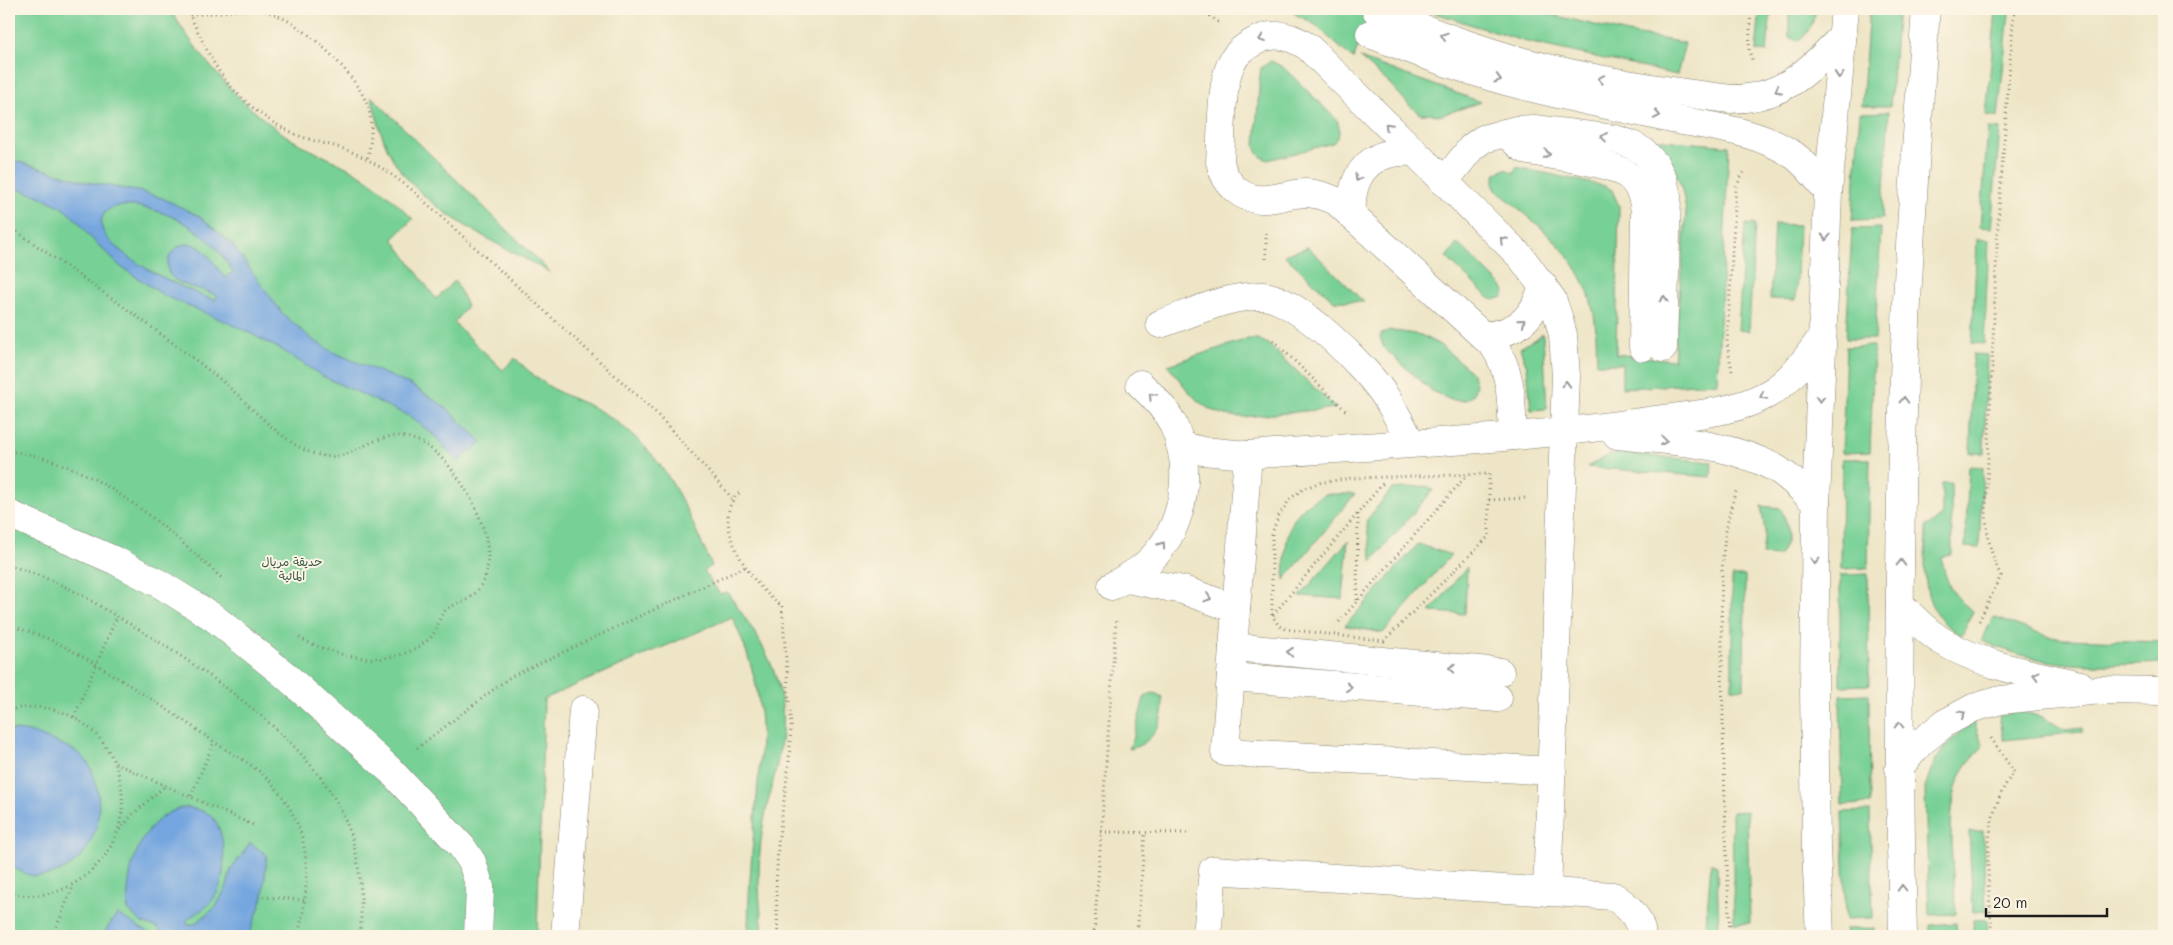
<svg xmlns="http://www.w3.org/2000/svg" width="2173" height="945" font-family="Mali,'Playpen Sans Arabic',sans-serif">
  <rect width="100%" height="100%" fill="#fcf5e5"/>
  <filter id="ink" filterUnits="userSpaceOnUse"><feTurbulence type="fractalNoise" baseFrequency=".02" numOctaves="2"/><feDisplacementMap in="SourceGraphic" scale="10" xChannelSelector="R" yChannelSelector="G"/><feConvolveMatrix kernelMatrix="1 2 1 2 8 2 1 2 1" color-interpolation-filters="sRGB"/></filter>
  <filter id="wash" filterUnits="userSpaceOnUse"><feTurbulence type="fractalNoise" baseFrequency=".0096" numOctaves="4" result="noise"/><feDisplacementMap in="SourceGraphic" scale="20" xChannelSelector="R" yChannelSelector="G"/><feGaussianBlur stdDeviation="1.12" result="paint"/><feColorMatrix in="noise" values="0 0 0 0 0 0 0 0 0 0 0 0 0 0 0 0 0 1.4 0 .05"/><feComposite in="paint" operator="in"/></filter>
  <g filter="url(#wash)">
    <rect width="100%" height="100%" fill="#eee5c6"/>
    <g fill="#77d096" stroke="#4a7659">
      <path d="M9 9H170C200 58 237 102 285 135 305 149 328 157 350 169 374 182 393 199 413 219L393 239 436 299 455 280 467 306 454 323 503 370 515 358C528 371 541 382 557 391 572 399 589 404 605 414 667 454 683 502 712 566L704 571 720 594 727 592C750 625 775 658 781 699 787 738 774 774 766 811 757 852 757 895 764 936H748C748 889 753 842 757 795 759 768 763 739 760 712 757 678 746 647 732 617L544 699 537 936H9Z"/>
      <path d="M1286 9H1373L1353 59 1314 24Z"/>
      <path d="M1422 9H1528L1628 33 1685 43 1677 75 1523 41Z"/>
      <path d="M1760 9H1771L1767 52 1756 51Z"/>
      <path d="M1789 9H1816C1814 21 1809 36 1797 41L1789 37Z"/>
      <path d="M1869 9H1898L1890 106H1862Z"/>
      <path d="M1996 11 2009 13 1998 117 1986 115Z"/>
      <path d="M1360 58 1481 102 1442 115 1421 114 1411 107 1390 84Z"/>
      <path d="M1271 61 1283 67 1337 120C1341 130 1340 135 1333 143L1268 160C1260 157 1257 154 1255 145L1260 75 1261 68Z"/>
      <path d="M371 96 551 273C498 243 426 213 394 161 382 142 377 118 371 96Z"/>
      <path d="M1889 112 1882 219 1852 220 1860 113Z"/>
      <path d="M1988 128 2000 129 1991 228 1980 227Z"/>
      <path d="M1641 138 1729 146 1717 383 1622 388V364H1597C1596 347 1597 328 1593 310 1582 255 1537 224 1496 190L1493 184 1496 173 1505 169 1514 173 1516 167 1605 186 1612 190 1619 206 1616 354 1674 360 1686 213C1682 176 1672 158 1641 138Z"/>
      <path d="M1745 224 1755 225 1749 331 1738 330Z"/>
      <path d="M1774 224 1799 225 1796 300 1770 299Z"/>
      <path d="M1881 228 1875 339H1846L1852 229Z"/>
      <path d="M1977 239 1989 240 1984 344 1972 343Z"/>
      <path d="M1458 243 1503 287 1505 292 1503 297 1494 300 1489 298 1446 257Z"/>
      <path d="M1308 247 1364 302 1334 301 1284 255Z"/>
      <path d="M1390 330 1421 335 1440 345 1466 367 1473 375 1476 385 1473 395 1466 400H1451L1432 391 1384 348 1380 337 1382 333Z"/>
      <path d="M1543 334 1547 409 1531 410 1527 367 1520 348Z"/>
      <path d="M1247 339H1258L1268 344 1336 408 1244 417C1203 416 1191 395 1168 365Z"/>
      <path d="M1874 346 1870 452 1842 453 1846 347Z"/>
      <path d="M1973 354 1987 355 1984 453H1970Z"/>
      <path d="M1620 453 1712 462 1711 477 1587 467 1608 455Z"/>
      <path d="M1842 459H1870L1868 568 1841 569Z"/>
      <path d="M1969 466 1983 467 1979 548 1965 547Z"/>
      <path d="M1942 483H1951L1952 554 1942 558C1945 582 1953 597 1973 611L1962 636C1916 610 1926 571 1926 526L1942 517Z"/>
      <path d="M1426 486 1433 490 1372 561 1366 521 1392 489Z"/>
      <path d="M1326 494H1355L1284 580C1286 539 1284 512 1326 494Z"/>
      <path d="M1761 506 1780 508C1790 525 1790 539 1779 556L1762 555 1765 531Z"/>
      <path d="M1348 541 1343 599 1300 596Z"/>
      <path d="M1418 544 1451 555 1383 633 1345 626Z"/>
      <path d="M1467 567 1465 614 1430 612Z"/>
      <path d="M1868 574 1869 685 1840 686V575Z"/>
      <path d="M1732 576H1745L1744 689 1732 688Z"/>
      <path d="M1993 617 2051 637 2065 639 2164 642V663C2092 666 2051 670 1982 641Z"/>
      <path d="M1155 693 1162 697C1166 721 1153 744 1129 749L1133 740 1144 698 1149 694Z"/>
      <path d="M1869 694 1870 804 1842 805 1840 695Z"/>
      <path d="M2018 711 2043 717 2065 730 2082 728V732L2004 740 1999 716Z"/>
      <path d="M1974 722 1983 746C1974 756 1965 765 1960 777 1944 811 1954 875 1956 914L1929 915 1925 788C1933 758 1947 739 1974 722Z"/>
      <path d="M1747 811 1750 923H1734L1732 812Z"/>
      <path d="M1870 811 1873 918 1846 919 1842 812Z"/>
      <path d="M1983 831 1986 911 1973 912 1969 832Z"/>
      <path d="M1711 863 1717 866 1719 936H1705Z"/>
      <path d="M1987 919 1988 936H1974L1973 920Z"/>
      <path d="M1956 923 1957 936H1930V925Z"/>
      <path d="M1874 928V936H1846L1845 929Z"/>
    </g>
    <g fill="#74a6df" stroke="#48617e" fill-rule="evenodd">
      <path d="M9 159 87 182 142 192 162 198 199 216 231 243 283 314 313 340 333 352 411 385 444 406 482 442 457 462 436 437 411 417 322 376 282 350 238 327 165 296 121 267 90 237 78 221 60 206 39 196 9 186ZM135 206C178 213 212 235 233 272L225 278C216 268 210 253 197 246 178 236 156 264 174 279 186 288 204 288 217 296L215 300C192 293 91 249 102 218 107 204 123 206 135 206Z"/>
      <path d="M13 730C28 730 39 735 53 741 66 746 80 751 88 763 92 769 94 777 96 784 105 819 92 860 56 873 49 875 40 877 33 876 24 874 16 869 9 865V732Z"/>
      <path d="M186 807C195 809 204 810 211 816 228 832 227 880 214 898 208 908 196 912 187 920V924H195L216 907 227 886 231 870 250 843 267 855 263 897 249 936H102L117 914 149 933 158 935 160 932 158 928 142 923 128 910C125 870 141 815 186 807Z"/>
    </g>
  </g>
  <g filter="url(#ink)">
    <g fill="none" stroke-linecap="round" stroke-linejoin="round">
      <g stroke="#858071" stroke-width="29">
        <g id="minor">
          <path d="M1376 10C1424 29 1473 48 1524 62 1591 80 1660 90 1730 99 1783 99 1807 72 1842 37"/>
          <path d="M1370 34C1422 54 1474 74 1528 87 1576 99 1624 109 1672 119 1714 127 1759 131 1795 156 1808 166 1818 179 1828 192"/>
          <path d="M1505 133 1521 147 1529 151C1547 154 1564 157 1582 160 1617 167 1642 172 1645 213L1643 347"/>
          <path d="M1444 182 1472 147 1483 139 1516 130 1534 129 1615 139 1630 144 1644 152 1655 164 1663 179 1667 196 1663 348"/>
          <path d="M1352 216C1349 173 1371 149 1414 152"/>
          <path d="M1160 324C1193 313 1228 295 1263 296 1297 298 1367 368 1385 396 1395 411 1403 427 1411 443"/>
          <path d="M1483 336C1517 333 1534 319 1543 285"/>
          <path d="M1617 435C1671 441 1727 442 1775 468 1791 477 1803 491 1816 503"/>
          <path d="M1513 436C1511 403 1513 375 1494 346L1336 201C1326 197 1317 193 1306 193 1293 193 1280 198 1267 199 1242 202 1225 184 1220 162 1222 137 1220 83 1232 62 1237 52 1247 45 1258 40 1275 31 1293 37 1308 47L1521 257 1532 272 1552 299 1558 316 1563 335 1566 376 1547 892"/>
          <path d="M1180 445 1202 451 1248 455C1381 445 1515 440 1647 421 1687 415 1732 414 1768 394 1791 381 1807 358 1822 337"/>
          <path d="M1248 455 1225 752 1552 771"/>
          <path d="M9 514 116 561 160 584 213 617 285 675 390 770 462 847 472 862 480 887 478 936"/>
          <path d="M1127 579 1183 590 1236 609"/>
          <path d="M1112 586C1123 580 1134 574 1144 566 1185 531 1195 469 1172 422 1164 407 1152 395 1140 384"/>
          <path d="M1900 604C1912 617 1925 630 1940 640 1982 666 2032 674 2080 685"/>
          <path d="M1233 647 1500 672"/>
          <path d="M1231 677 1498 698"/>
          <path d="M1899 768 1920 743 1945 723 1973 708 2001 700 2101 690 2164 691"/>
          <path d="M565 936 583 710"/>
          <path d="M1207 936 1213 870 1613 896C1628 906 1640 917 1642 936"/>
          <path d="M1820 936 1816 849 1814 686 1816 503 1828 192 1845 9"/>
          <path d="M1903 936C1898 740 1898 544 1905 349 1909 235 1918 122 1926 9"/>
        </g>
      </g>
      <g stroke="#858071" stroke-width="3" stroke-dasharray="1 4" stroke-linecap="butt">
        <path d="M186 9C200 33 209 60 227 82 248 107 277 129 308 139 322 143 336 146 349 151 372 160 391 174 411 189L655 412 733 499"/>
        <path d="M1202 9 1219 23"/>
        <path d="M1751 9 1749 51 1753 62"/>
        <path d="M190 15C214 14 239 8 263 11 298 16 360 76 369 110 373 127 371 143 367 160"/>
        <path d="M9 226C78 275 149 323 216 376 244 398 280 442 312 453 348 465 358 443 388 437 426 429 458 473 473 503 487 531 499 573 471 597 463 604 453 603 445 611 437 619 438 631 430 638 393 672 337 658 298 637"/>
        <path d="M1266 233V262"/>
        <path d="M1273 340 1347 412"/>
        <path d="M1732 371 1727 344 1736 187 1744 171"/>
        <path d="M9 451C95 461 162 524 224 580"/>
        <path d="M1489 474V536L1384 641 1286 629 1279 626 1272 615V533L1279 515 1290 499 1303 489 1318 483 1352 478Z"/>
        <path d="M739 493C735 498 730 503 729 510 722 541 757 590 782 606"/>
        <path d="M1489 500 1525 498"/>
        <path d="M9 565C30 572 52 580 72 590 88 598 102 608 118 617 191 660 310 737 344 817 361 856 363 895 360 936"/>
        <path d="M1357 600 1358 514"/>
        <path d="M1273 615 1384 482"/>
        <path d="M1979 621 2001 576C1990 553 1986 533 1986 507L1998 222 2014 9"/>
        <path d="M1339 622 1466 476"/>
        <path d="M9 626C49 635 83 656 118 678 150 698 182 719 213 741 228 752 245 760 260 772 275 784 288 803 296 821 312 856 307 899 298 936"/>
        <path d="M9 710C109 686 166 818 81 879 61 894 33 899 9 893"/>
        <path d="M74 717 117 616"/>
        <path d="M1991 738 2014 772C1978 818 1989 882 1992 936"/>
        <path d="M417 748 510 677 745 567"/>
        <path d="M115 763 253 825"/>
        <path d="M191 796 214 742"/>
        <path d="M120 830 132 815 166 785"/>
        <path d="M1101 832 1191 833"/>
        <path d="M263 897 304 900"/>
        <path d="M53 936 73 886"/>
        <path d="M778 936 776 891 778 844 789 762 791 726 782 606"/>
        <path d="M1094 936 1116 621"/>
        <path d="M1137 936 1145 832"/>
        <path d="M1730 936C1726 844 1723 751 1722 659 1722 604 1717 541 1737 489"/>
      </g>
      <use href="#minor" stroke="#fff" stroke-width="28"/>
    </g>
    <defs><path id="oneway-chevron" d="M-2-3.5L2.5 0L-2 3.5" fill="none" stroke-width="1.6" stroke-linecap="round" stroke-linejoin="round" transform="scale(1.25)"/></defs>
    <g stroke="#999">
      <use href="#oneway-chevron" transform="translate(1444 36) rotate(-161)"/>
      <use href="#oneway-chevron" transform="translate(1262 39) rotate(159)"/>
      <use href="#oneway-chevron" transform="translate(1839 75) rotate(95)"/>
      <use href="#oneway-chevron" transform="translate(1498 79) rotate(16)"/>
      <use href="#oneway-chevron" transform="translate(1601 79) rotate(-169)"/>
      <use href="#oneway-chevron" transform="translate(1778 90) rotate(152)"/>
      <use href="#oneway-chevron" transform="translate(1657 115) rotate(11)"/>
      <use href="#oneway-chevron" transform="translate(1388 126) rotate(-135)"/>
      <use href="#oneway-chevron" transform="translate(1604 137) rotate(-173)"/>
      <use href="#oneway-chevron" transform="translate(1547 154) rotate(10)"/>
      <use href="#oneway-chevron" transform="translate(1358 178) rotate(119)"/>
      <use href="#oneway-chevron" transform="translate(1826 237) rotate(92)"/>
      <use href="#oneway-chevron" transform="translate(1503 240) rotate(-135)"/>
      <use href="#oneway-chevron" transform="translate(1664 299) rotate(-89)"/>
      <use href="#oneway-chevron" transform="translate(1522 322) rotate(-40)"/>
      <use href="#oneway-chevron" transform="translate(1566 384) rotate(-88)"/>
      <use href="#oneway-chevron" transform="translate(1152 396) rotate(-134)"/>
      <use href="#oneway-chevron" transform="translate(1763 396) rotate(153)"/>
      <use href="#oneway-chevron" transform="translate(1820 399) rotate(92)"/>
      <use href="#oneway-chevron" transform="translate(1904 400) rotate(-89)"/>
      <use href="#oneway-chevron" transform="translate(1664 441) rotate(7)"/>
      <use href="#oneway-chevron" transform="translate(1162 545) rotate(-55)"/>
      <use href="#oneway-chevron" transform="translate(1815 561) rotate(91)"/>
      <use href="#oneway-chevron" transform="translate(1901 563) rotate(-89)"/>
      <use href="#oneway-chevron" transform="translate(1208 598) rotate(19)"/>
      <use href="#oneway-chevron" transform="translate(1290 652) rotate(-175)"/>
      <use href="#oneway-chevron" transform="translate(1452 668) rotate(-175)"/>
      <use href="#oneway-chevron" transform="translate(2036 675) rotate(-166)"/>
      <use href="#oneway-chevron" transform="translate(1349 687) rotate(5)"/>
      <use href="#oneway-chevron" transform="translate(1962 714) rotate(-29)"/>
      <use href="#oneway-chevron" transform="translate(1899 725) rotate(-90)"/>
      <use href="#oneway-chevron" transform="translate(1902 888) rotate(-91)"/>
    </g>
  </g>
  <g text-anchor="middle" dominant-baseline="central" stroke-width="4" stroke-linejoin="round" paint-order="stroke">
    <g font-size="12" fill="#3c5b47" stroke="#fcf5e5">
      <text x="292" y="561">حديقة مريال<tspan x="292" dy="14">المائية</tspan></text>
    </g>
  </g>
  <rect width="2173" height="945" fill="none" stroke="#fcf5e5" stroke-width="30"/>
  <path d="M1986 908v8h121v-8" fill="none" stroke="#1c1c1c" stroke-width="2.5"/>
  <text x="1993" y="908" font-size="15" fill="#1c1c1c" stroke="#fcf5e5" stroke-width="4" paint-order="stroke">20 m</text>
</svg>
